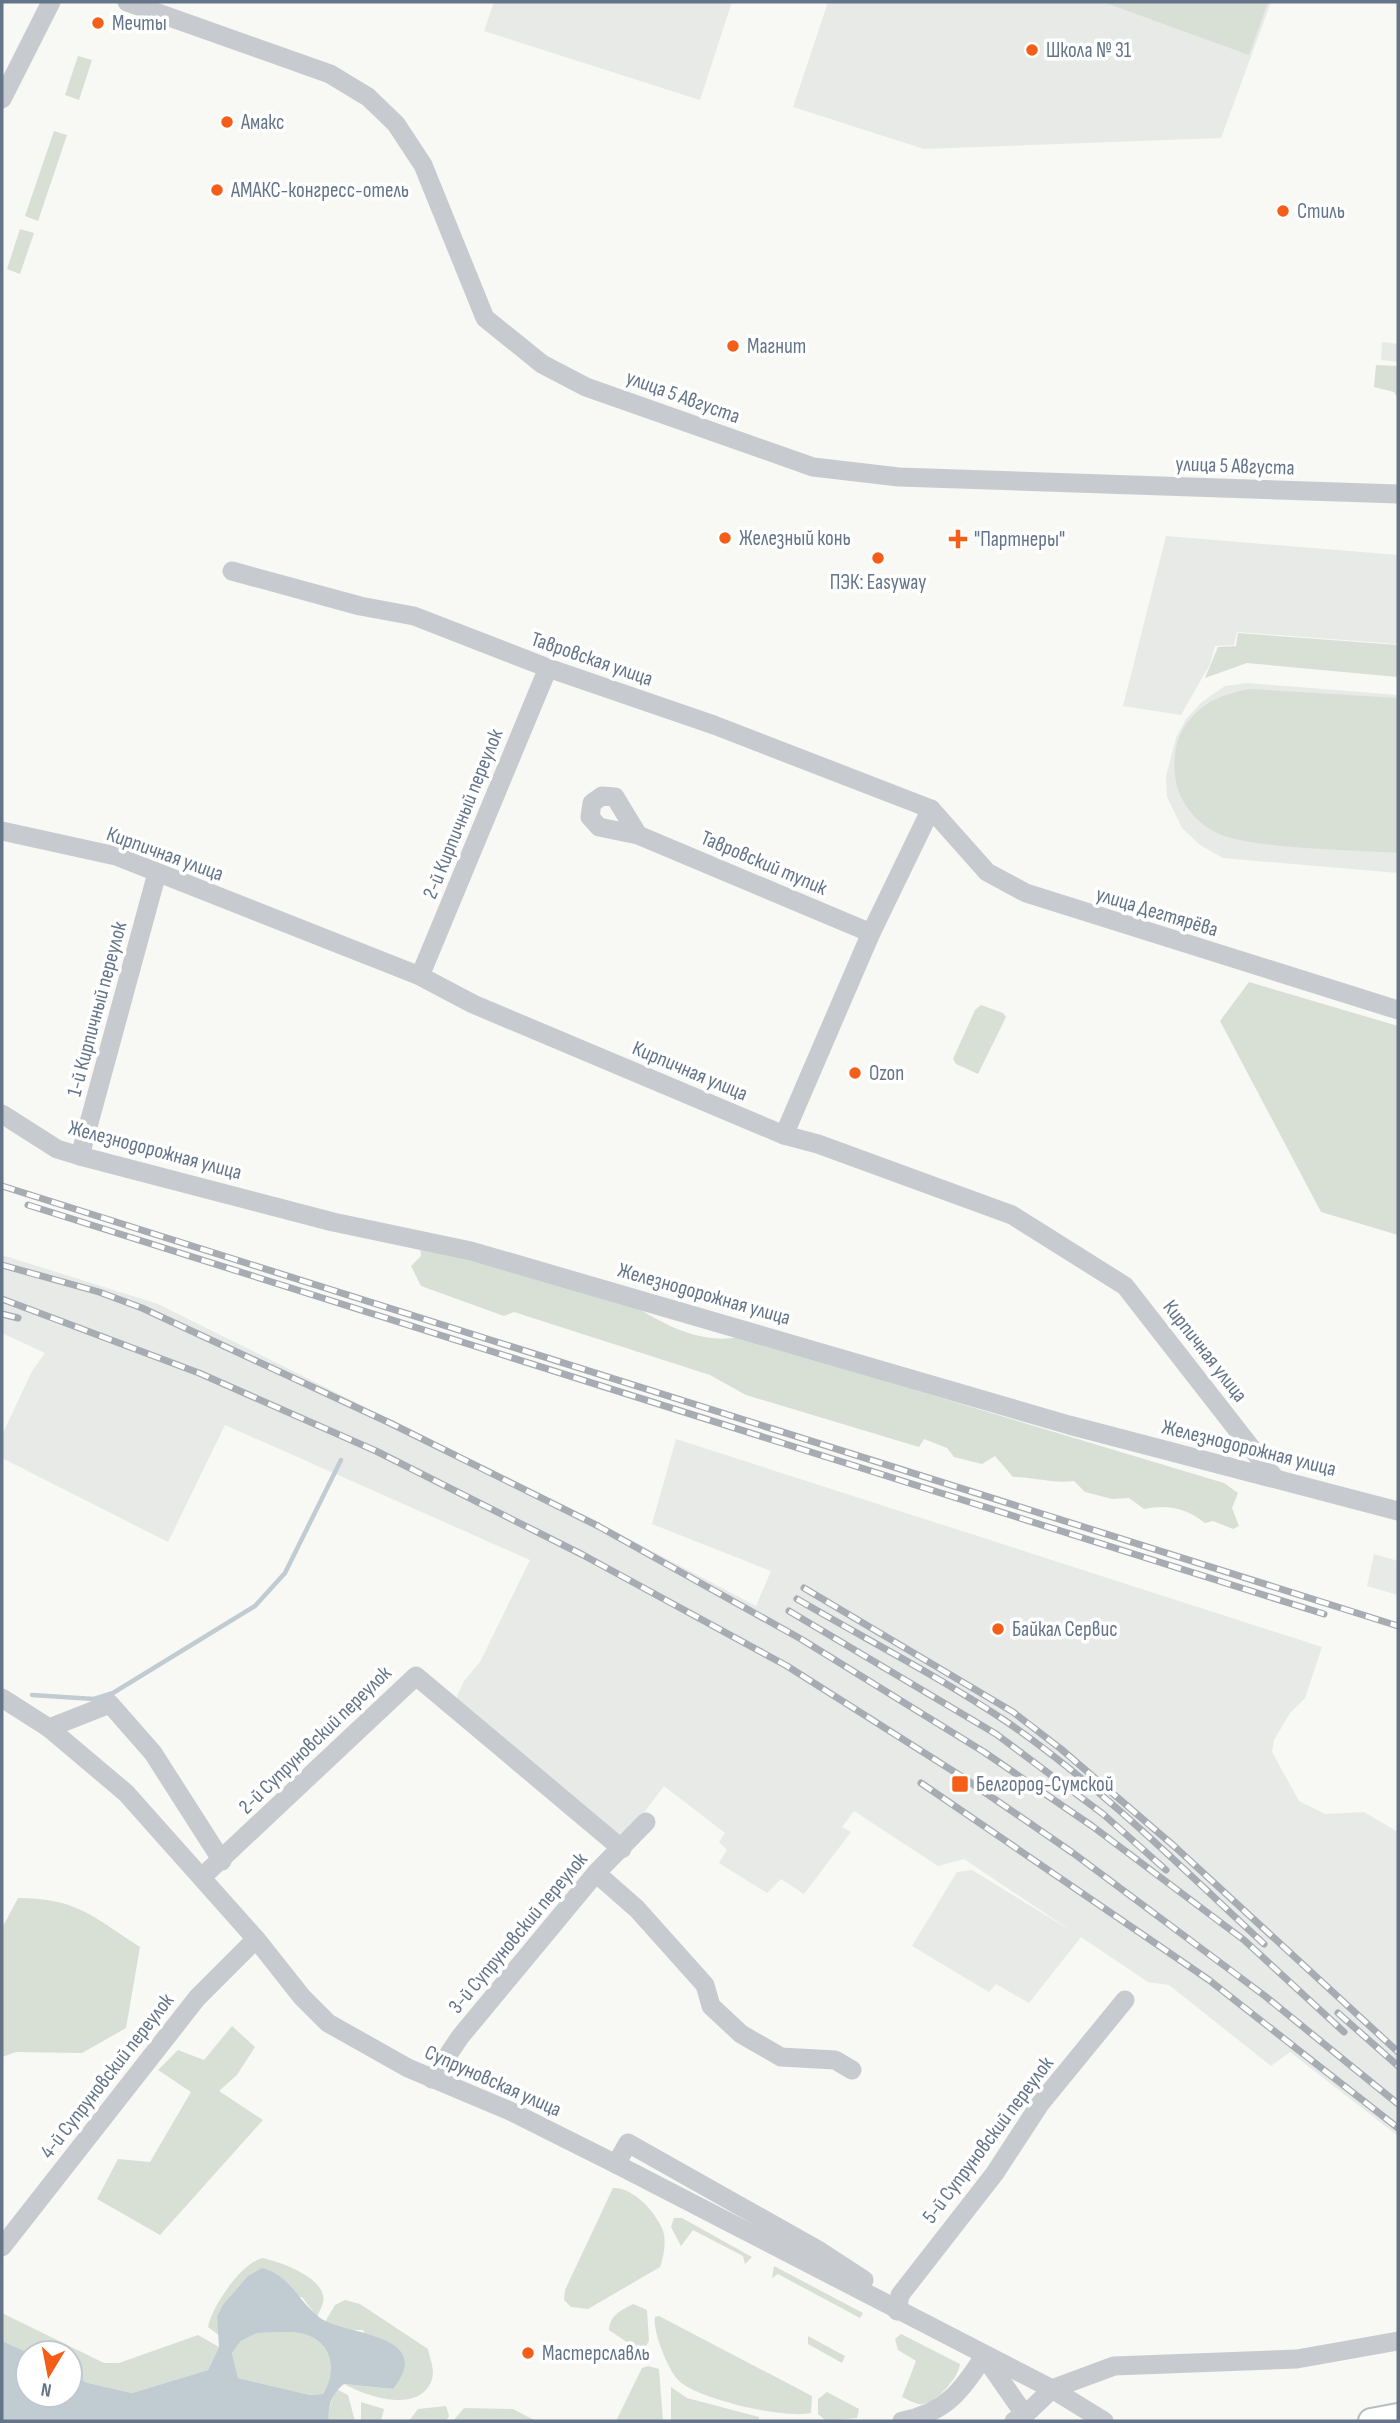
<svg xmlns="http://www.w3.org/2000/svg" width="1400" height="2423" font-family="'Sofia Sans Condensed',sans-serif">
  <rect width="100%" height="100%" fill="#f8f8f4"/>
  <g fill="#e8eae8">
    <path d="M494 2H732L700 100 484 31Z"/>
    <path d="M828 2H1271L1221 138 924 149 793 107Z"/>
    <path d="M1382 342 1398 344V362L1381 360Z"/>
    <path d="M1166 536 1398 555V644L1237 632 1234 645 1215 646 1210 664 1181 715 1123 706Z"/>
    <path d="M1247 683 1398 695V873L1223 858 1200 845 1182 828 1167 797 1166 776 1176 738 1186 719 1202 702 1225 686Z"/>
    <path d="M2 1255 158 1304 618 1533 756 1606 771 1571 652 1524 676 1439 1322 1647 1305 1698 1290 1713 1274 1740 1272 1752 1299 1801 1325 1814 1364 1812 1398 1832V2136L1290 2052 1271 2066 1169 1985 1148 1982 1081 1937 1029 2003 996 1984 989 1992 912 1946 957 1872 972 1870 1073 1932 964 1859 938 1866 854 1811 842 1827 851 1832 804 1894 781 1879 767 1893 719 1863 727 1850 719 1842 725 1833 664 1786 624 1839 455 1701 464 1681 480 1662 530 1560 225 1425 168 1542 2 1458V1435L32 1371 45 1353 2 1333Z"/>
    <path d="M1374 1554 1398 1561V1595L1367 1586Z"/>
  </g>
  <g fill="#d8e0d5">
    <path d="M1103 2H1268L1249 55Z"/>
    <path d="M78 56 92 60 79 100 65 95Z"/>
    <path d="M54 131 67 135 38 221 25 216Z"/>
    <path d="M20 229 34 233 20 274 7 269Z"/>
    <path d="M1376 365 1398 366V398L1394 392 1374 387Z"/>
    <path d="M1238 633 1398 645V677L1247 663 1205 678 1218 647 1236 646Z"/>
    <path d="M1251 689 1398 698V853C1358 850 1248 849 1217 833 1199 824 1185 809 1178 790 1173 774 1173 753 1179 737 1193 706 1219 694 1251 689Z"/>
    <path d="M1249 982 1398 1026V1235L1321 1212 1220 1021Z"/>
    <path d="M981 1005 1003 1013 1006 1017 978 1074 956 1064 953 1059 975 1010Z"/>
    <path d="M420 1244 641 1310C670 1328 705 1344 739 1337L1224 1483 1238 1493 1232 1508 1239 1526 1233 1529 1213 1521 1205 1523C1187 1508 1167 1504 1144 1509L1129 1498 1112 1499 1085 1492 1074 1481C1052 1484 1035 1477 1013 1477L995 1456 982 1464 954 1457 947 1448 924 1439 919 1447 746 1395 710 1375 514 1312 504 1316 421 1286 411 1266 421 1256Z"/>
    <path d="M18 1898C77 1898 93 1917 140 1947L126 2028 82 2053 16 2052 2 2057V1928Z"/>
    <path d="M232 2026 255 2047 237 2075 219 2091 263 2120 160 2235 97 2199 118 2159 150 2162 191 2092 158 2070 178 2050 204 2060Z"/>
    <path d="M613 2188C633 2187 654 2211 662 2228 667 2239 664 2256 660 2267L588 2309 571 2307 564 2300 565 2290Z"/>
    <path d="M674 2218H682L752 2257 745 2264 743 2256 693 2230 681 2246 671 2227Z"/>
    <path d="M263 2258C280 2262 318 2275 323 2295 325 2303 320 2310 317 2317L302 2297 222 2306 217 2318 220 2336 208 2327C212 2306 242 2262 263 2258Z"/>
    <path d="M774 2266 863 2313 860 2318 778 2274 772 2278Z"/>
    <path d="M345 2300 360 2304 428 2349C430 2359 436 2372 431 2382 417 2414 366 2396 344 2384L393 2389 363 2330H347L325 2322 335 2305Z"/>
    <path d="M633 2304 647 2310 649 2341 644 2349 631 2345 609 2330C609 2316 621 2310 633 2304Z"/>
    <path d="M2 2313 104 2363H119L198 2335 219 2347 208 2370 132 2393 88 2383 70 2374V2353H29L2 2341Z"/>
    <path d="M659 2316 812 2396 811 2413C784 2419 702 2400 680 2382 669 2373 652 2331 655 2317Z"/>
    <path d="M257 2333C271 2333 293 2330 307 2335 334 2345 336 2372 323 2394L310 2395 238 2378 232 2353 241 2341Z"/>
    <path d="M901 2334 960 2364C959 2377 937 2402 923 2404 916 2405 909 2400 902 2397L916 2361 898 2350 895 2339Z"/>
    <path d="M808 2336 845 2356 842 2363 808 2344Z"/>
    <path d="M648 2366 659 2369 663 2421H616L642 2368Z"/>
    <path d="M671 2387 687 2398 759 2417V2421H671Z"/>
    <path d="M336 2389 348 2395 355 2421H329L328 2411Z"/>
    <path d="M827 2392 859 2409 857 2418 826 2421 818 2414V2399Z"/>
    <path d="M361 2402 384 2409 381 2421H361Z"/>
    <path d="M446 2406 449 2416 446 2421H409L418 2409Z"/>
    <path d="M464 2408 513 2409 536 2421H453Z"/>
  </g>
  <path fill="#c1ccd2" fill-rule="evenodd" d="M262 2268C290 2275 298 2301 319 2317 342 2336 438 2332 393 2389L344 2384C332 2393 327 2407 329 2421H2V2341L29 2353 28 2395H70V2374L88 2383 132 2393 208 2370 219 2347 217 2317 222 2306 248 2276ZM257 2333C271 2333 293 2330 307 2335 334 2345 336 2372 323 2394L310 2395 238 2378 232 2353 241 2341Z"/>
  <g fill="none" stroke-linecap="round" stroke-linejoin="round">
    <path stroke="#c1ccd2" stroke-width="4.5" d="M32 1695 94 1699 113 1693 255 1606 285 1573 341 1460"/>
    <g stroke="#babec2" stroke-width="28">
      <path id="major" d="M1371 2421 1398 2416"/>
    </g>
    <g stroke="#c7cbcf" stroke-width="19">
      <path d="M127 2 330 74 368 97 396 124 423 165 485 318 542 364 586 387 813 467 899 477 1398 494"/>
      <path d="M2 99 51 2"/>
      <path d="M232 571 360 606 414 616 548 668 714 725 931 809 987 872 1026 893 1398 1010"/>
      <path d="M2 831 116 856 420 976 473 1004 784 1135 818 1144 1012 1215 1125 1286 1274 1477"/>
      <path d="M638 835 615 797 602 796 592 803 590 817 599 827 638 835 871 933"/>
      <path d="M420 976 548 668"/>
      <path d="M2 1114 57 1149 80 1156 333 1222 471 1251 1069 1425 1398 1511"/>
      <path d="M784 1135 871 933 931 809"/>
      <path d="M80 1156 157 873"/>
      <path d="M2 1698 49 1728 126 1793 256 1939 302 1997 328 2023 408 2068 510 2111 616 2164 1052 2389 1104 2421"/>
      <path d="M49 1728 110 1704 153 1753 222 1861"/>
      <path d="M596 1873 637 1909 705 1985 711 2006 741 2034 781 2057 835 2060 852 2070"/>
      <path d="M202 1877 416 1676 622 1849"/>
      <path d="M432 2079 460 2037 596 1873 646 1822"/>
      <path d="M616 2164 628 2143 818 2250 864 2280"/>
      <path d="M2 2247 197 1998 256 1939"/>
      <path d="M897 2311 900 2295 995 2173 1040 2104 1125 2000"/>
      <path d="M986 2359 1025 2415"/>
      <path d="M902 2421C945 2413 962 2391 984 2356"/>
      <path d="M1014 2421 1025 2415 1052 2389 1114 2366 1297 2359 1398 2341"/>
    </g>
    <use href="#major" stroke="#fff" stroke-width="24"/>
    <g stroke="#a7acb3" stroke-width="7">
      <g id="rail">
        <path d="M2 1186 1398 1626"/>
        <path d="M28 1205 1324 1614"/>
        <path d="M2 1265 99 1292 142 1308 390 1423 598 1526 801 1639 984 1752 1092 1826 1244 1940 1344 2032"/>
        <path d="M2 1299 199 1373 376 1451 583 1555 787 1666 964 1778 1073 1853 1265 1996 1398 2104"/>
        <path d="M2 1314 18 1318"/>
        <path d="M804 1588 1013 1712 1061 1749 1174 1846 1398 2052"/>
        <path d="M797 1599C867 1640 940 1677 1007 1722 1100 1786 1182 1868 1264 1944"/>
        <path d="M789 1611 996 1734 1103 1814 1166 1870"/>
        <path d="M921 1783 1209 1980 1398 2128"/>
        <path d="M1338 2013 1398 2066"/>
      </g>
    </g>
    <use href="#rail" stroke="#fff" stroke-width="4.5" stroke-dasharray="13" stroke-linecap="butt"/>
  </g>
  <g fill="#f45e18" stroke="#fff" stroke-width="2.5">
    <circle cx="98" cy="23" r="7"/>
    <circle cx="1032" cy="50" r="7"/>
    <circle cx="227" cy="122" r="7"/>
    <circle cx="217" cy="190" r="7"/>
    <circle cx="1283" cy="211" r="7"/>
    <circle cx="733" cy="346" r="7"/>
    <circle cx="725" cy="538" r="7"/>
    <path d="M954.5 528.5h7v7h7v7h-7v7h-7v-7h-7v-7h7z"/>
    <circle cx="878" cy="558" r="7"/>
    <circle cx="855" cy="1073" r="7"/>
    <circle cx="998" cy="1629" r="7"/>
    <rect x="951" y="1775" width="18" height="18" rx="3.5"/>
    <circle cx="528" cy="2353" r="7"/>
  </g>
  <g text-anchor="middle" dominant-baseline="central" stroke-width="7" stroke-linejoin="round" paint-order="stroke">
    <g font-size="21" fill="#647589" stroke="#fff" text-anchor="start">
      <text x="112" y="23">Мечты</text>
      <text x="1046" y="50">Школа № 31</text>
      <text x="241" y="122">Амакс</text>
      <text x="231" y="190">АМАКС-конгресс-отель</text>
      <text x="1297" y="211">Стиль</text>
      <text x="747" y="346">Магнит</text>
      <text x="739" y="538">Железный конь</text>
      <text x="974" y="539">"Партнеры"</text>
      <text x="878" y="582" text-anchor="middle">ПЭК: Easyway</text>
      <text x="869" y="1073">Ozon</text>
      <text x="1012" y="1629">Байкал Сервис</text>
      <text x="976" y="1784">Белгород-Сумской</text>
      <text x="542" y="2353">Мастерславль</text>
    </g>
    <g font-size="21" fill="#647589" stroke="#fff">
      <text transform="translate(683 397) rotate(20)">улица 5 Августа</text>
      <text transform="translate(1235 466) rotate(2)">улица 5 Августа</text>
      <text transform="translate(592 659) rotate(19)">Тавровская улица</text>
      <text transform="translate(463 814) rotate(-68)">2-й Кирпичный переулок</text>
      <text transform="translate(165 854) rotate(20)">Кирпичная улица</text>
      <text transform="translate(764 863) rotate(23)">Тавровский тупик</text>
      <text transform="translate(1157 912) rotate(17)">улица Дегтярёва</text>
      <text transform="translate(97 1009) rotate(-75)">1-й Кирпичный переулок</text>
      <text transform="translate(690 1071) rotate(23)">Кирпичная улица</text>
      <text transform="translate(155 1150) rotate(15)">Железнодорожная улица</text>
      <text transform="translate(704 1294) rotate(16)">Железнодорожная улица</text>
      <text transform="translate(1205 1351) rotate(52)">Кирпичная улица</text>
      <text transform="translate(1249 1448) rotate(14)">Железнодорожная улица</text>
      <text transform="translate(315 1740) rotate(-44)">2-й Супруновский переулок</text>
      <text transform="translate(518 1933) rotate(-50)">3-й Супруновский переулок</text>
      <text transform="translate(107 2076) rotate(-52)">4-й Супруновский переулок</text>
      <text transform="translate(493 2081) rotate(24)">Супруновская улица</text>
      <text transform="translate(988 2140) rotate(-53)">5-й Супруновский переулок</text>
    </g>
  </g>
  <rect width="1400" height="2423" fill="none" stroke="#647589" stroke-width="7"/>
  <g transform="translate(49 2374) rotate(190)"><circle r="33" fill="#ffffff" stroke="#c1c8d0" stroke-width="2"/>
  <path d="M0-5L12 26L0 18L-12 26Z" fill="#f45e18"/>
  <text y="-10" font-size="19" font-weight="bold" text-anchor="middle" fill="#647589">N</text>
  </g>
</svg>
